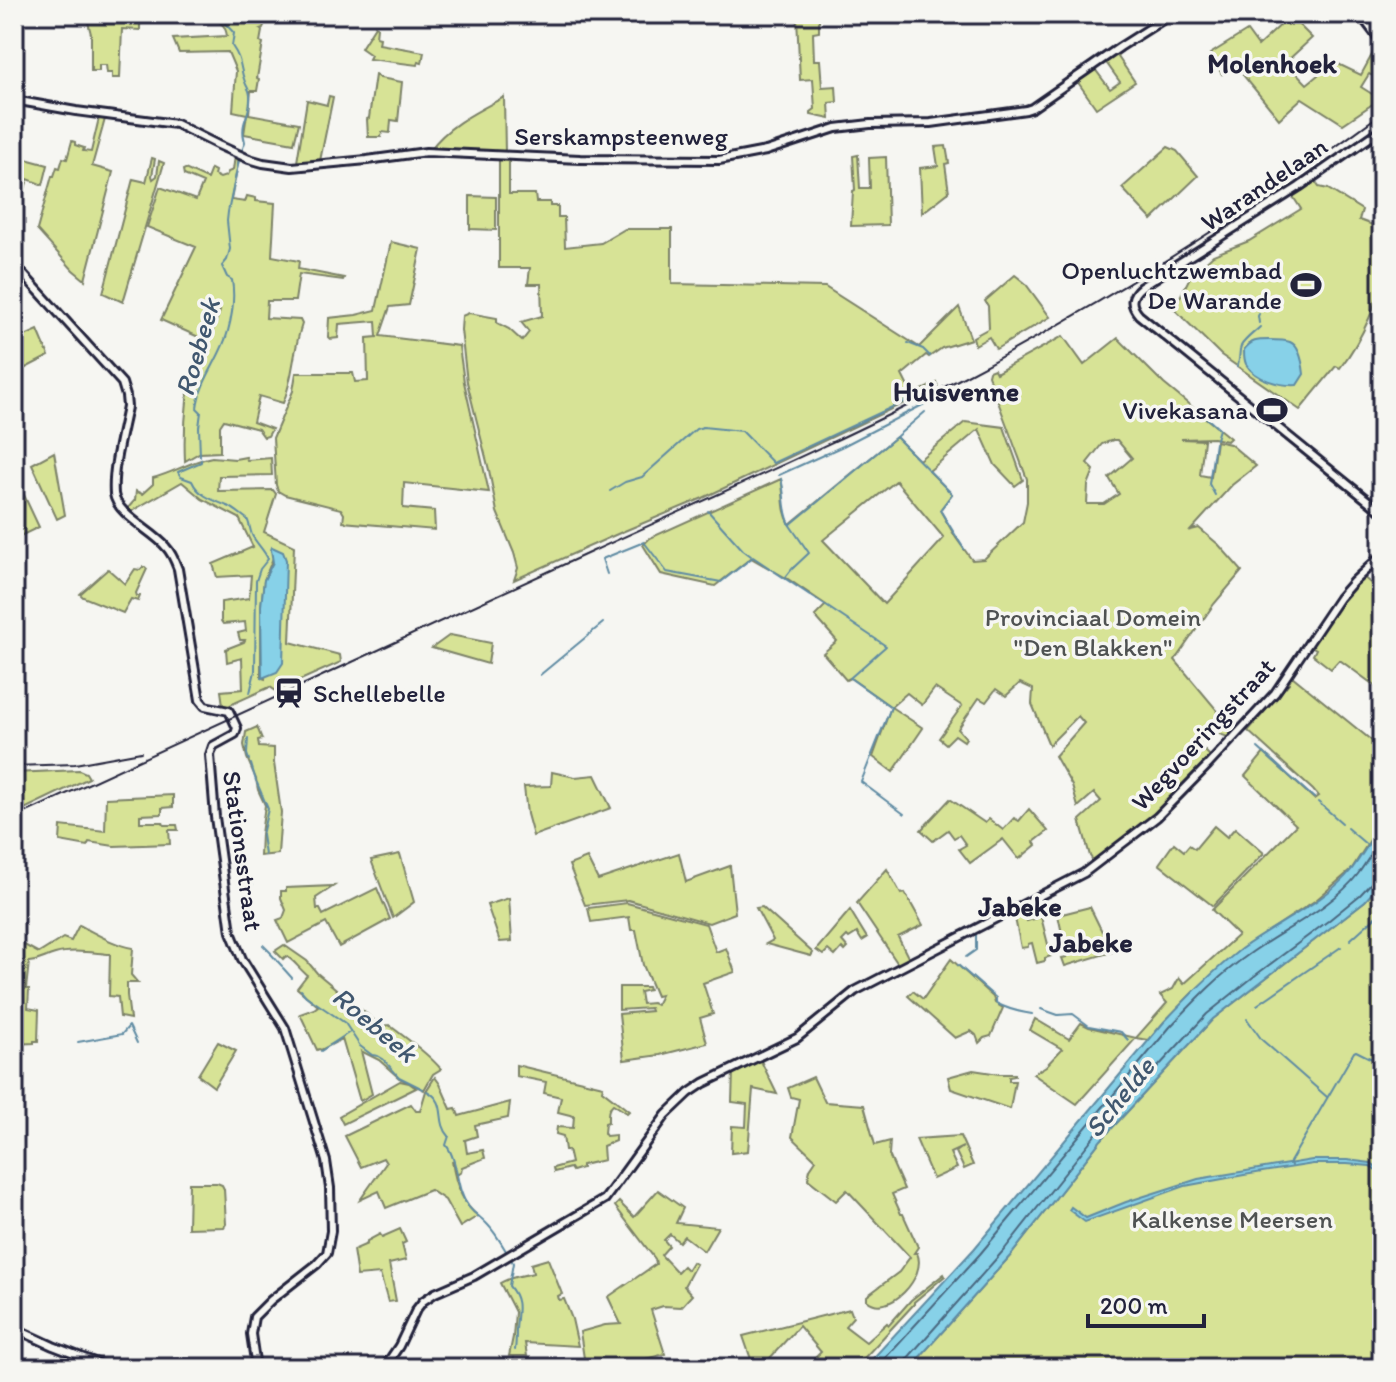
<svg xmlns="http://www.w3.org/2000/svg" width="1396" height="1382" font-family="Itim,sans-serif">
  <rect width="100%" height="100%" fill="#f6f6f2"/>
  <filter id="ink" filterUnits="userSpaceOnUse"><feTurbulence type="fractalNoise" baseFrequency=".0125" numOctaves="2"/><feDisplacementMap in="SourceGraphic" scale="16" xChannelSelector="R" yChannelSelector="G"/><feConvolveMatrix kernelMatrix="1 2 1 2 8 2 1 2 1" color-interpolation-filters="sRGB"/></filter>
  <g filter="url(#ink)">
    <g fill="#d7e396" stroke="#7c8268" stroke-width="2" fill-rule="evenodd">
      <path d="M86 14H147L146 22 140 24V30L122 29 120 78H112V73H107L106 65H99V71H91V34Z"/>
      <path d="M191 14H275L269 20H266L263 28 260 29 262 31 260 42 263 43 257 78 259 79 257 91H251L249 114 299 123 294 143 244 134 247 114 233 111 236 71 228 52 179 53 173 39 227 36C224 14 207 23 191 14Z"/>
      <path d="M797 17H819V32L813 33 814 60H820L822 87 836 86 837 102 829 103 830 119 811 115V112L815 109 813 79 800 80Z"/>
      <path d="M1286 20 1296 22 1312 38 1286 62 1307 84 1334 62 1361 75 1373 53 1382 62V64L1373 76 1369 74 1361 87 1380 99 1343 124 1302 98 1279 119 1235 65 1222 74 1210 54 1247 31 1258 46Z"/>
      <path d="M375 26 377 27 376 37 380 38 379 44 424 52 422 63 418 62 417 65 369 59 371 55 361 48Z"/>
      <path d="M1116 54 1135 82 1096 108 1077 81 1094 68 1110 89 1120 82 1105 61Z"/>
      <path d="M375 75 380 78 402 82 398 121 391 120 390 133 382 132 381 137H368L367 119 369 118Z"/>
      <path d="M329 96 333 97 320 161 297 162 307 100 327 105Z"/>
      <path d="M504 97 505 153 430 150C448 125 478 111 504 97Z"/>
      <path d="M99 118 105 119 92 166 113 172 85 280 73 270 37 230 52 176H54L57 167 60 168 63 158 67 159 72 141 75 142V145L84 148 83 151 91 152Z"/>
      <path d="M946 146 949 163 945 164 949 192 922 213 920 168 938 166 935 147Z"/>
      <path d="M1168 147 1177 151 1198 176 1152 220 1122 188Z"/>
      <path d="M858 155 860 188H870L869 158 886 157 888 225 851 226 853 191 855 190 853 156Z"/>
      <path d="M235 156 239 159 231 200 245 202 247 196 256 198V201L275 203 272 256 299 261 298 269 344 278 343 280 299 274 295 301H267L266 318 300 320 302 324C293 350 294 377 283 403L259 396 253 422 272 429 268 436 264 437 258 429 224 420 220 426V452L199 453 185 461C183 417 188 382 199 339L206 342 209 331 212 333 220 311 211 309 203 339 161 320 196 247 147 227 160 187 196 200 203 183 184 175 183 170 185 169 207 179 211 169 215 171 214 175 220 178 226 176 228 172 233 170Z"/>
      <path d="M22 158 48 165 43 185 28 179 20 205C10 187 17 177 22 158Z"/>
      <path d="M152 158 155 159 152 176 153 179 157 176 159 161 164 163 123 302 103 293 133 179 146 182Z"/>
      <path d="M499 160H509V194H535L536 202H550V206H558V217H564L565 247 601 243 625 229H672V284L825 287 919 347 959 307 971 339 942 348 929 357 926 355 902 375 912 395 937 383 938 387 703 498 622 532 514 580 518 568 514 553 497 512 489 470 467 382 461 330 462 316 469 313 497 318V323L509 329 522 341 529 332 521 322 542 316 541 284H528L530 268H499Z"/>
      <path d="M1314 180 1319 187 1328 189 1362 210 1359 220 1373 225C1375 236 1381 249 1382 262 1384 296 1360 342 1340 368L1336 366 1300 410 1221 355 1174 309 1191 275 1213 255 1249 241 1301 209 1292 195Z"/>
      <path d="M470 196 496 197V230L470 229Z"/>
      <path d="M391 242 421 249 409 305 390 307 380 336 459 346 464 382 489 492 404 483 403 508 434 511 435 530 343 522 344 514 341 509 285 495 278 491 276 485 273 438 293 391 296 373H353L355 382 368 381 367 338 377 337 376 321 339 324 338 338 330 339 328 337 329 318 356 315 376 310Z"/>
      <path d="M1015 275 1025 283 1050 317 996 349 989 337 975 345 973 337 989 328 988 306 985 301Z"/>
      <path d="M38 330 49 356 14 374V341Z"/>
      <path d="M1063 336 1084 365 1118 338 1164 384 1230 438 1227 441 1213 438 1181 439 1204 440 1200 475 1211 477 1216 441 1230 444 1256 466 1232 485 1191 530 1199 528 1219 545 1242 571 1214 604 1175 660 1236 733 1229 738C1218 732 1206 730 1199 743L1201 747 1212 758 1166 804 1095 863 1090 856 1080 820 1101 801 1094 793 1078 807 1072 786 1055 756 1084 723 1078 716 1049 745 1032 704 1033 689 1020 683 1006 696 996 689 986 702 979 698 958 729 966 738 964 741 955 735 946 744 939 738 962 706 935 688 922 705 907 693 891 707 923 728 893 772 873 757 891 707 850 678 846 680 823 653 837 641 815 616 826 605 788 579 751 558 715 586 661 574 643 545 650 538 781 479C785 496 781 509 790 524L896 437 919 460 965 422 1004 427 1023 480 1015 486 995 465 979 429 929 471 952 494 940 510 956 538 972 560 984 559 1023 522 1027 502V479L988 375 989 371 994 369 996 373ZM1113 440H1117L1132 458 1109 478 1119 494 1104 504H1087L1088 485 1094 470 1087 463 1102 444ZM896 481 944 538 884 604 823 540Z"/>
      <path d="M54 452 65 515 57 519 32 464Z"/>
      <path d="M212 457 235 459 246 457 247 460 271 458 272 475 219 476 218 491 273 490 276 494 264 532 294 546 290 642 340 655 341 662 276 691 270 687 228 706 223 705 221 691 243 689 242 658 227 662 226 649 244 642 245 640H240L238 633 246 631 245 622 223 624 221 621V602L249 598 251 575 217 577 213 564 253 547 239 518 202 499 182 482 130 512 127 509 135 500 136 491 142 494 153 484V478C173 473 191 461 212 457ZM273 558 265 679 262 678 261 677V606L264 580Z"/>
      <path d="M15 476 39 527 14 539V477Z"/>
      <path d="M143 567H145L147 569 136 593 137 596H140L138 601 131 599 123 613 83 597 80 594 108 569 125 584 135 569 140 570Z"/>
      <path d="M1362 576 1374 586H1382V691L1341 661H1338L1331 669 1313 655 1316 649 1311 646 1326 621Z"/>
      <path d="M450 635 491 643 488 664 432 648Z"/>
      <path d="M1292 676 1382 749V821L1351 870 1316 900 1240 950 1194 991 1164 1022 1149 1040 1136 1038 1077 1104 1033 1074 1046 1066 1062 1049 1030 1030 1035 1019 1069 1039 1081 1023 1089 1027 1136 1038 1167 1003 1160 995 1173 989 1179 978 1184 984 1238 935 1212 910 1296 825 1245 776 1264 753 1314 799 1318 796 1313 790 1248 731 1289 683 1288 680Z"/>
      <path d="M257 727 262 739 258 740 259 747 274 748V763L281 812 278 854 260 856 261 834 265 805 258 790 256 779 247 758 244 745 246 732Z"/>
      <path d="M79 770 86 773 89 778 14 814V773Z"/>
      <path d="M552 772 575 777 595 775 611 808 533 836 527 814 524 787 551 786Z"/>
      <path d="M173 795V807L162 808V814L140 815V822H163L164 825H177L178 830H169L170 844 114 846 89 842 87 846 60 841 61 826 105 831 106 798Z"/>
      <path d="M950 799 985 823 989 819 1003 830 1014 818 1019 821 1029 809 1048 831 1034 842 1036 845 1019 859 1003 839 970 863 959 849 966 845 959 835 954 838 948 830 933 841 921 830Z"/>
      <path d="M1214 826 1227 837 1235 828 1264 853 1213 906 1159 864 1174 843 1184 851 1189 845 1195 849Z"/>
      <path d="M679 853 686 882 730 866 735 913 709 923 628 900 585 905 569 865 587 858 598 880Z"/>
      <path d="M400 854 414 902 393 918 371 860Z"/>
      <path d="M887 869 901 894 905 893 923 925 898 937 909 959 898 964 857 903Z"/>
      <path d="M1382 882V1368H910L1011 1255 1101 1140 1213 1019 1365 901Z"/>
      <path d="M334 886 316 898 317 909H320L323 915 377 888 390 919 339 947 326 923 288 943 277 920 283 918 286 910 281 898V891H286V888Z"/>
      <path d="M509 898 512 941 500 942 487 905Z"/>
      <path d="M627 903 706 924 716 952 726 948 735 972 703 983 713 1014 700 1018 707 1043 660 1055 624 1060 619 1014 651 1011 650 1008 619 1010V987H648L649 990 640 992 642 1004 652 1003 656 1005 661 995 656 996 643 965 636 930H631L629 917 591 922 588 908Z"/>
      <path d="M762 907 813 953 811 956 766 944 773 940 756 908Z"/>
      <path d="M1090 907 1112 952 1065 966 1062 958 1067 957 1058 915Z"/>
      <path d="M1024 908 1027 921 1041 917 1051 956 1045 958V961L1037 963 1032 943 1028 944V947L1021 948 1014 913Z"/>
      <path d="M850 910 867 938 862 941 857 933 849 938 847 936 842 941 848 948 845 951 842 948 835 956 828 950 823 955 816 950Z"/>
      <path d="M79 925C97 934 114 945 133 948L131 975 138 983H127V995L130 1019 120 1017 118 997 109 996 110 954C93 953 72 949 55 954 44 957 41 961 29 962L26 989H29L28 1008 39 1010 38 1041H34V1043L14 1044V935L15 940 39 953 63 938 71 941Z"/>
      <path d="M284 945 307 961 317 973 375 1021 383 1026 389 1025C407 1039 427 1052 441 1069L433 1074 424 1090 399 1078 379 1060 361 1051 372 1094 360 1101 342 1039 321 1050 319 1049 317 1050 300 1014 314 1009 318 1006 297 988 307 975C300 970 293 959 286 956L283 959 275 951Z"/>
      <path d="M951 959 993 997 995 1003 1003 1008 991 1036 984 1038 979 1043 976 1035 971 1031 955 1038 908 996 913 991 923 999Z"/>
      <path d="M218 1042 236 1051 214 1087 198 1075Z"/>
      <path d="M759 1060 761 1061 777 1094 753 1089 748 1151 731 1153 732 1126 746 1127 747 1104 732 1102 733 1072Z"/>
      <path d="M516 1065 603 1086 602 1090 629 1111 627 1113 613 1104C607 1109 608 1115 608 1122L605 1123 604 1133 606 1136 615 1135V1141L603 1146 604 1160 582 1165V1168L572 1171 570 1168 554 1172 553 1168 571 1163 568 1150H565L563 1136 556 1134 557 1127 573 1128 574 1116 558 1112 561 1097 544 1093 546 1082 516 1076Z"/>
      <path d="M973 1070 999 1074H1015V1076L1009 1077V1081H1015L1010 1109 951 1089 948 1077Z"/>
      <path d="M435 1077 440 1084 451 1109 456 1108 459 1116 510 1102 508 1118 475 1125 477 1136 465 1140 467 1153 483 1150 485 1158 462 1167 461 1172 457 1175 452 1161C455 1182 461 1203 478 1216L460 1227 445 1200 430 1190 386 1208 379 1191 360 1200 386 1163 383 1158 361 1167 345 1136 411 1104 416 1111H420L426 1091Z"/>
      <path d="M813 1077 825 1102 864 1105 875 1145 890 1141 889 1155 904 1189 892 1194 901 1214H903L918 1247 914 1253H917C928 1276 888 1319 867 1300V1296L899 1272 910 1257 847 1190 836 1201 808 1179 810 1169 816 1160 792 1137 799 1099 791 1097 788 1088Z"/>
      <path d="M400 1081 409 1083 416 1088 343 1124 339 1116Z"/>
      <path d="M960 1136 973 1165 964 1169 956 1152 963 1147 950 1153 957 1168 933 1179 916 1139Z"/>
      <path d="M189 1183H217L222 1185 224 1189 226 1224 224 1227 188 1228Z"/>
      <path d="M658 1190 683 1208 676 1223 718 1227 704 1251 684 1236 679 1242 670 1234 664 1240 669 1246 661 1255 677 1272 683 1266 687 1270 692 1262 696 1264 684 1286 692 1295 681 1307 663 1306 651 1310 665 1354 626 1364 585 1365 580 1332 605 1325 621 1324 608 1297 656 1264 655 1259 615 1206 619 1202 634 1217Z"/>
      <path d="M400 1229 406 1242 402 1244 406 1260 389 1264 396 1301 388 1302 380 1274 357 1276 353 1250 367 1244V1241L380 1234 382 1237Z"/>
      <path d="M548 1259 562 1294 558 1296 559 1300 564 1299 572 1319 578 1346 525 1343 527 1356H509L513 1337 515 1312 500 1283C509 1277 522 1276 533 1273L531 1264Z"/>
      <path d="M944 1274 945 1276 914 1302V1304L855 1368H805L821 1352 799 1326 761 1368H754L743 1336 850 1309 853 1317 845 1326 866 1342 887 1323 889 1325 911 1300Z"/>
    </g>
    <g fill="#87d1e8" stroke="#5f8ba3" stroke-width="2">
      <path d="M1269 340C1275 340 1285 340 1290 342 1300 346 1303 365 1304 374L1297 385C1281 386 1255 380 1246 364 1244 360 1244 355 1244 350 1251 340 1257 340 1269 340Z"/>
      <path d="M272 547 283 552 286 560 283 663 277 672 262 678 261 606 264 580 273 562 271 550Z"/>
      <path d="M1382 821V882L1365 901 1213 1019 1101 1140 1011 1255 910 1368H864L974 1249 1164 1022C1188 997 1213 971 1241 949 1276 923 1325 903 1352 869 1363 854 1373 837 1382 821Z"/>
      <path d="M1312 1160H1347L1371 1163 1382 1171V1174L1370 1166 1347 1164H1313L1244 1175 1185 1186 1085 1222 1069 1210 1071 1207 1086 1218 1126 1202 1198 1179Z"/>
    </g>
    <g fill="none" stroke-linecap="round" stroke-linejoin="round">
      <g stroke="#4a6880" stroke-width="2">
        <path d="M876 1368 980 1254 1170 1027C1194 1002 1219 975 1248 955 1282 930 1332 908 1358 874 1367 862 1374 849 1382 837"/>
        <path d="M904 1368 906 1360 1004 1250 1095 1135 1207 1014 1257 974 1328 921 1360 895 1374 880 1382 878"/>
      </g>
      <g stroke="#5f8ba3" stroke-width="2">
        <path d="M194 14 207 18 221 19 234 33 232 46C243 62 239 67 245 82 247 88 251 91 250 99 250 117 239 122 245 142L242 151"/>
        <path d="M1259 323 1258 316 1259 314"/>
        <path d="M908 343 923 349 930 356"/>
        <path d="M1237 366C1241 359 1238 354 1241 346 1245 339 1255 332 1260 327"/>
        <path d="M1198 410 1219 429 1216 439"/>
        <path d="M897 436 925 412"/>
        <path d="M1215 443 1209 484 1215 495"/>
        <path d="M200 456 199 427 201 412 197 408C200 380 221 358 228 331 233 313 235 298 232 280L227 277 222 266 227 260 230 249 227 221 228 212 239 160"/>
        <path d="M201 460V462L178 472 181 477 192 481C199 497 216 501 230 507 236 510 241 515 247 519 250 524 250 532 253 537 258 545 264 550 268 559L260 569 256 581 255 671 250 693"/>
        <path d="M779 475 843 446 938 397"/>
        <path d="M781 479C786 497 782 507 790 525L896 437 952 494 940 510 964 549"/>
        <path d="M610 491 625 482 642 477 696 429 703 427 742 431 773 463 937 386"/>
        <path d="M708 511 743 550 751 556"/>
        <path d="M607 574 602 559 644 542 667 572 721 582 753 557 886 646 850 678 891 707 861 782 904 814"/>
        <path d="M785 578 792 569 809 553 789 524"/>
        <path d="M540 675 603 623"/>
        <path d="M248 738 247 754 249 760"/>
        <path d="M1258 748 1314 798"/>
        <path d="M251 764 256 781"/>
        <path d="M257 783 268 809 262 835 265 855"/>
        <path d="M1318 802 1342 823"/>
        <path d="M1347 828 1367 845"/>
        <path d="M250 905 253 878"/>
        <path d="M250 911V906"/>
        <path d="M250 913 252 927"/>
        <path d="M1350 940 1382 911"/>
        <path d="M263 945 271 953"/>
        <path d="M271 954 282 966"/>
        <path d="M966 957 976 950V932"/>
        <path d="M958 965 996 998V1003C1007 1009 1019 1012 1032 1014"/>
        <path d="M283 968 292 978"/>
        <path d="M301 990 306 996 345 1023 360 1046 372 1055 378 1056 383 1059 399 1077 423 1089"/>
        <path d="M1257 1005 1341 947"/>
        <path d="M1041 1009 1058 1015 1073 1014 1089 1026 1121 1032 1128 1040"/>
        <path d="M1247 1019 1262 1040 1327 1097"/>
        <path d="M78 1042 122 1034 129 1026 137 1043"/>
        <path d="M14 1044H19"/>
        <path d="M321 1051 350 1032"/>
        <path d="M427 1091C449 1103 435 1120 449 1136L446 1145C459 1161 455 1188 468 1206 473 1213 481 1217 487 1224 495 1232 500 1241 506 1251"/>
        <path d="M1291 1166 1290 1162 1354 1052 1356 1051 1382 1064"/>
        <path d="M511 1259 513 1263 509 1286C522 1301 517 1312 516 1330 516 1337 516 1343 515 1350"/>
        <path d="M512 1361 514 1358"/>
      </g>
      <g stroke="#22223b" stroke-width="12">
        <g id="secondary">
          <path d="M1360 14 1382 43"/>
          <path d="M1366 14 1382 35"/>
          <path d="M14 100 76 111 176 124 218 145 249 159 263 163 292 167 367 160 426 152 580 159 719 160 766 151 836 128 870 124 931 123 1026 110 1032 108 1120 47 1172 14"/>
          <path d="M1382 129 1299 187 1141 287C1130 296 1130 305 1139 315L1382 512"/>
          <path d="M14 264 122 383 126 396 127 407C122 433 112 468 114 494 117 515 153 531 166 547 172 553 175 561 178 569L200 700 205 706 229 711 237 728 235 734 213 746 210 755 215 817 231 932 242 959 285 1028 326 1161 330 1188 331 1231 327 1253 317 1264 271 1300 254 1317 251 1334 256 1368"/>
          <path d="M14 1328 53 1346 110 1368"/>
          <path d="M384 1368 399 1346 416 1310 423 1301 435 1293 474 1276 605 1199 666 1115 689 1093 704 1083 797 1038 855 991 1084 873 1157 817 1208 765 1275 693 1339 598 1353 582 1382 555"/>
        </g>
      </g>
      <use href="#secondary" stroke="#f6f6f2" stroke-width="6"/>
      <g stroke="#22223b" stroke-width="2">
        <path d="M14 766 75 764 141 752"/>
        <path d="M14 818C206 729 399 641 591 552 713 496 837 443 956 381 1105 303 1247 213 1382 113"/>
      </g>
    </g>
  </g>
  <defs>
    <g id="stadium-bare" transform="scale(2.4)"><path d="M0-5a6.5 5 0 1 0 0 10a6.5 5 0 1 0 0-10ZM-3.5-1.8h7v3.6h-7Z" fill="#22223b" stroke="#f6f6f2" stroke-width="2.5" paint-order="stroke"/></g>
    <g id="station-bare" transform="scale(2.4)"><path d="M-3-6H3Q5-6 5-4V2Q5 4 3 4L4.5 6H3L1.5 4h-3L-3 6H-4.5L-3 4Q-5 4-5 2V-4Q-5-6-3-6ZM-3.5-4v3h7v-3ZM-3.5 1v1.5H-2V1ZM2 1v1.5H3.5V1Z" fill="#22223b" stroke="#f6f6f2" stroke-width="2.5" paint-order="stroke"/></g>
  </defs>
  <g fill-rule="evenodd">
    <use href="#stadium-bare" x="1306" y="285"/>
    <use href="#stadium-bare" x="1272" y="410"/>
    <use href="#station-bare" x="289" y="693"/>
  </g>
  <g text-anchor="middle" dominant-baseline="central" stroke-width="7" stroke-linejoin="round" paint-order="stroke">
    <g font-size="26" fill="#22223b" stroke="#f6f6f2">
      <text x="621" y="136">Serskampsteenweg</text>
      <text transform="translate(1264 184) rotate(-34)">Warandelaan</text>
      <text transform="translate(1203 734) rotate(-47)">Wegvoeringstraat</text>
      <text transform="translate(243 851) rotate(82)">Stationsstraat</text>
    </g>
    <g font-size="26" fill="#22223b" stroke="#f6f6f2" text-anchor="end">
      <text x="1282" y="270">Openluchtzwembad<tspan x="1282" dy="30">De Warande</tspan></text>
      <text x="1248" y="410">Vivekasana</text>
      <text x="313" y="693" text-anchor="start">Schellebelle</text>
    </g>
    <g font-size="26" fill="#4f5252" stroke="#f6f6f2">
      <text x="1093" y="617">Provinciaal Domein<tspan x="1093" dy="30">"Den Blakken"</tspan></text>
      <text x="1232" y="1219">Kalkense Meersen</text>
    </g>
    <g font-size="28" font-weight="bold" fill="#22223b" stroke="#f6f6f2">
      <text x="1272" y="63">Molenhoek</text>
      <text x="956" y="391">Huisvenne</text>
      <text x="1020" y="906">Jabeke</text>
      <text x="1091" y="942">Jabeke</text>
    </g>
    <g font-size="28" font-style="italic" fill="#40576f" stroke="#f6f6f2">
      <text transform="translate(197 347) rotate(-74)">Roebeek</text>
      <text transform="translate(375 1024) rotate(40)">Roebeek</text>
      <text transform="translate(1119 1097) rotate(-51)">Schelde</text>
    </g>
  </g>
  <rect width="1396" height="1382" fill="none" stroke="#f6f6f2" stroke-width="48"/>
  <rect x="24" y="24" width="1348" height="1334" fill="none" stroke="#22223b" stroke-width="3" filter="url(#ink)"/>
  <path d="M1088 1314v12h116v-12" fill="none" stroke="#22223b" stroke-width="4"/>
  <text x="1100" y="1314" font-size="24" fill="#22223b" stroke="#f6f6f2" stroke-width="6" paint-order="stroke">200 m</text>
</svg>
